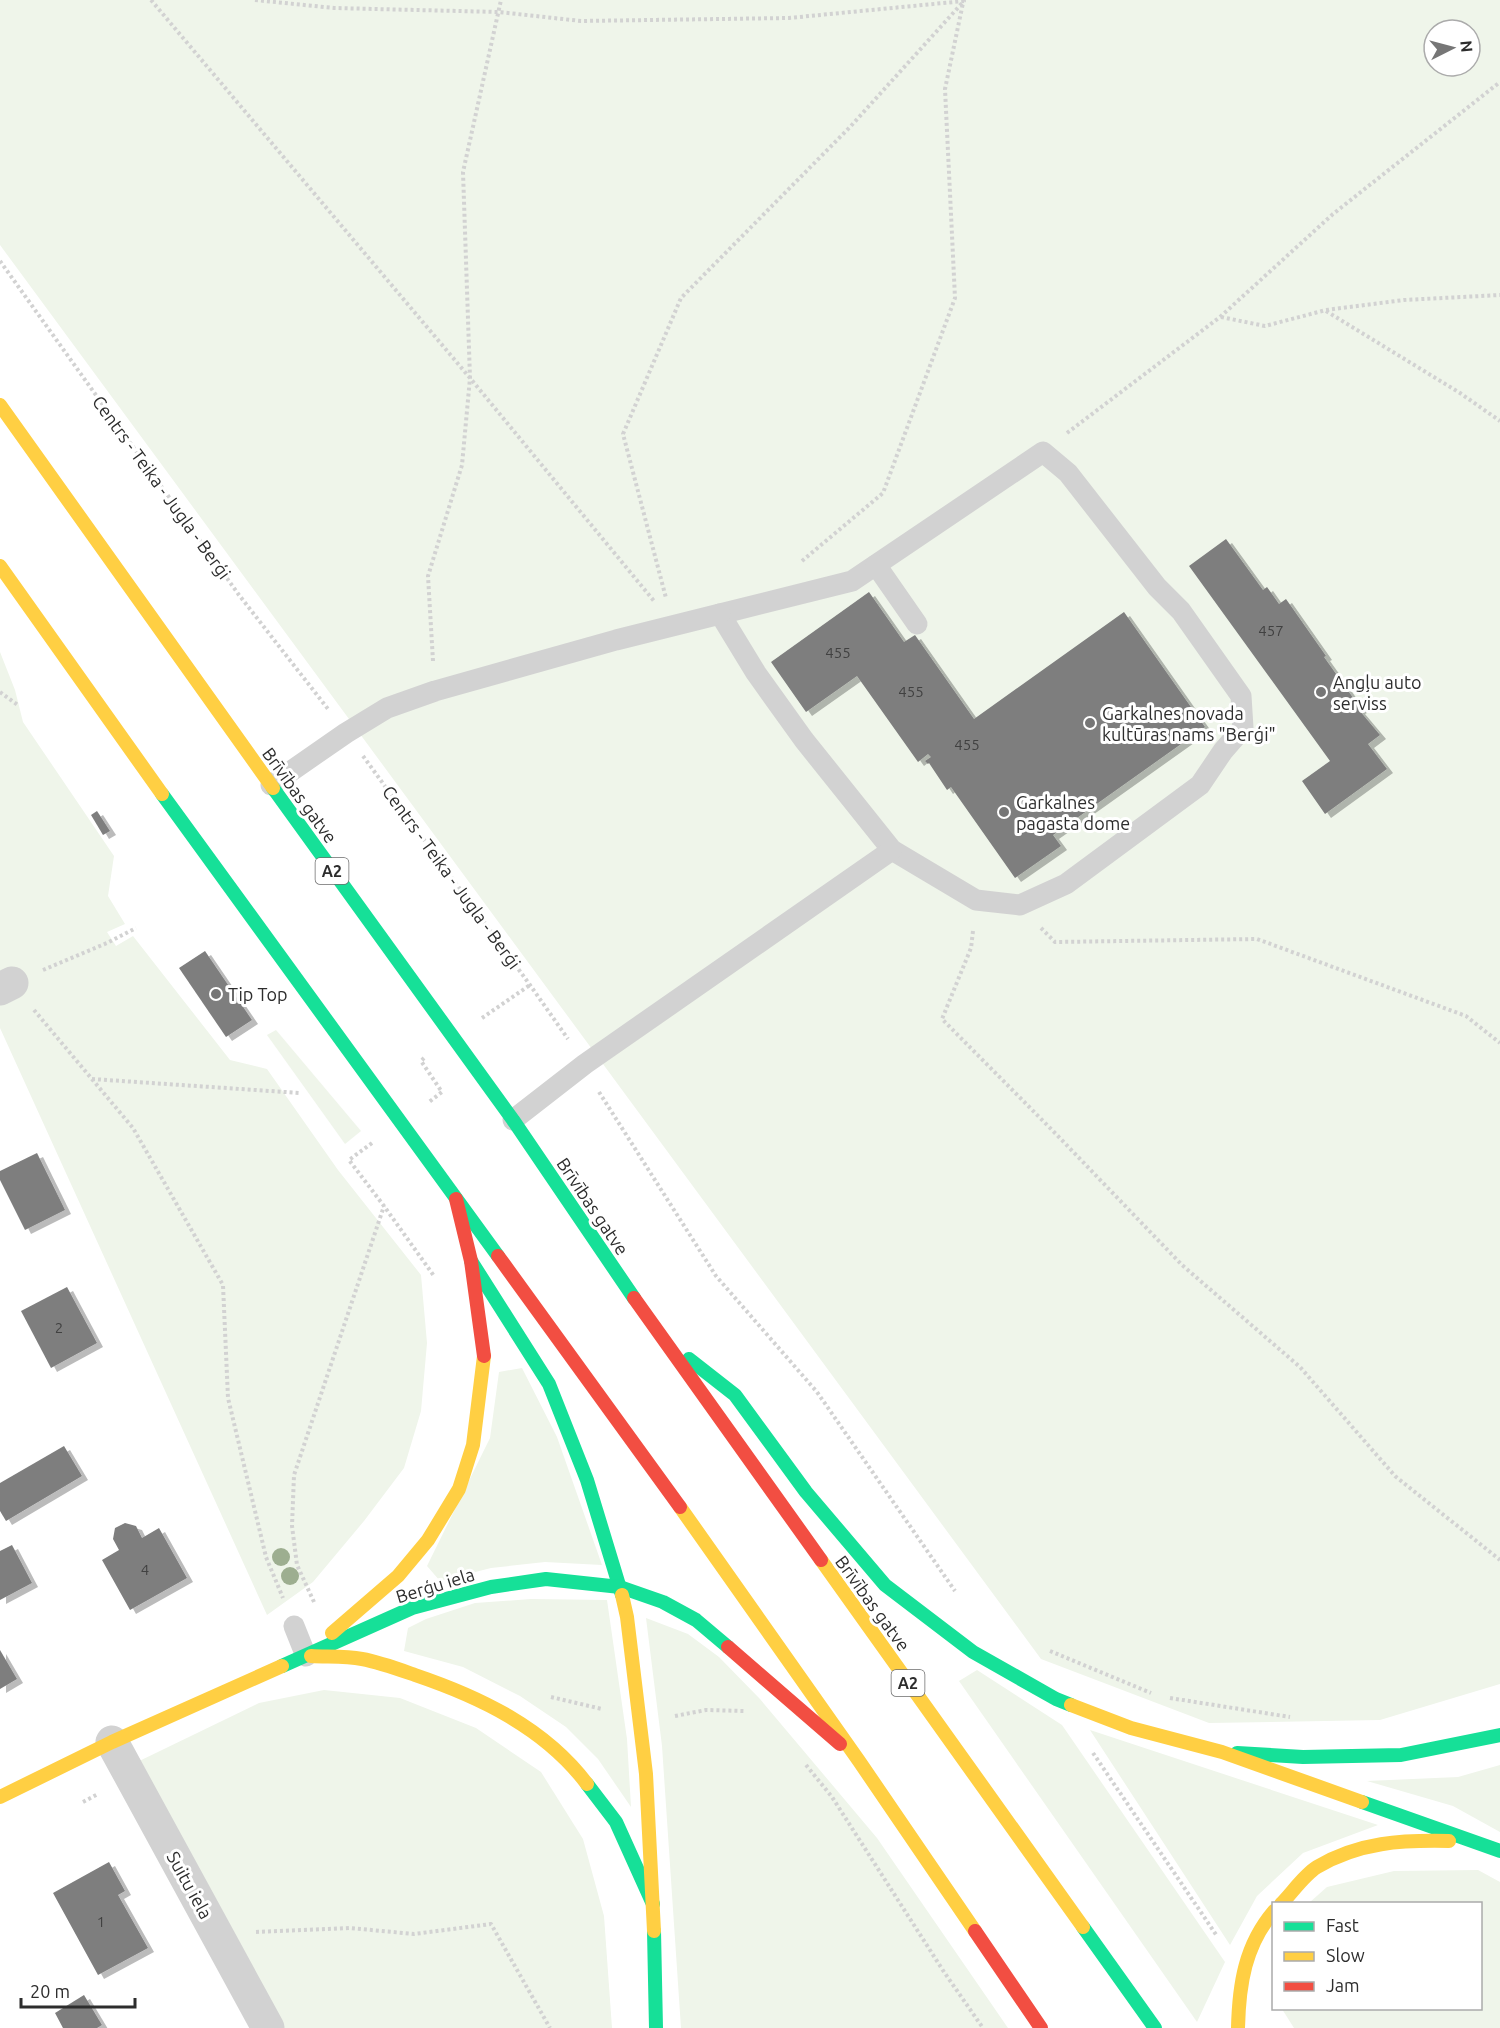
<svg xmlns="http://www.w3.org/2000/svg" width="1500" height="2028" font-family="Ubuntu,sans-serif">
  <defs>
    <filter id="shadow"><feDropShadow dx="6" dy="4" stdDeviation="0" flood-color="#0004"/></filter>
  </defs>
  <rect width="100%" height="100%" fill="#fff"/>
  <g fill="#eff5ea" fill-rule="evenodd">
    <path d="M0 0H1500V1684L1380 1720 1209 1723 1041 1659 0 245ZM1434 30H1470V66H1434Z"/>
    <path d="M0 652 15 690 23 722 114 856 108 896 125 924 107 932 116 946 133 936 230 1060 267 1069 338 1170 421 1275 427 1343 421 1411 404 1468 364 1521 313 1582 267 1615 0 1028Z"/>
    <path d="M276 1030 361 1131 345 1144 267 1035Z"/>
    <path d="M522 1368 557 1437 602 1565 545 1562 491 1568 440 1581 427 1566 490 1438 499 1372Z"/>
    <path d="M531 1599 607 1600 627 1739 631 1807 598 1759 566 1727 520 1696 463 1667 404 1651 408 1628 426 1619 475 1603Z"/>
    <path d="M646 1618 688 1634 719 1657 760 1699 877 1838 1008 2028H681L662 1746Z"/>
    <path d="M977 1670 1062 1725 1225 1962 1197 2022 959 1681Z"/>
    <path d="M324 1690 400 1698 476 1728 541 1772 583 1839 604 1916 612 2028H280L131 1765 259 1703Z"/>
    <path d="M1090 1730 1378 1825 1303 1853 1257 1896 1230 1945Z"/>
    <path d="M1500 1765V1832L1453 1806 1367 1781 1458 1777Z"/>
    <path d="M1478 1870 1500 1882V2028H1294L1282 2009 1480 2008V1904L1309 1903 1327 1887 1394 1871Z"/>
  </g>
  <g fill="#7e7e7e" filter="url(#shadow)">
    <path d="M1226 539 1263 590 1267 587 1279 604 1286 599 1326 656 1324 657 1361 709 1359 710 1380 735 1368 744 1387 769 1325 814 1302 781 1330 761 1189 566Z"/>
    <path d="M869 592 904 642 915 635 974 719 1124 612 1205 727 1053 835 1061 846 1015 878 951 787 947 790 929 763 928 764 925 761 931 757 928 754 918 762 857 676 806 712 771 662Z"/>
    <path d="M97 811 110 831 103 835 91 815Z"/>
    <path d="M205 951 252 1020 226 1037 179 968Z"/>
    <path d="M37 1153 65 1210 25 1230 0 1180V1171Z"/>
    <path d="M67 1287 97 1343 51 1368 21 1311Z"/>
    <path d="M64 1446 82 1476 6 1521 0 1511V1483Z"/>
    <path d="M125 1523 136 1526 142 1538 159 1528 187 1578 130 1610 102 1560 119 1550 113 1539 115 1528Z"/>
    <path d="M12 1545 32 1583 0 1600V1551Z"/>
    <path d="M0 1650 17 1679 0 1689Z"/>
    <path d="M109 1862 125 1891 118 1895 148 1948 98 1975 53 1893Z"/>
    <path d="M84 1995 102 2025 97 2028H63L55 2013Z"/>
  </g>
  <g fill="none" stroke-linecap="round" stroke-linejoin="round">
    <g stroke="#d2d2d2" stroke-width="4" stroke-dasharray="3 3" stroke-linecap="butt">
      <path d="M151 0 470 378 654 601"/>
      <path d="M255 0 334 8 499 12 581 21 789 18 964 1 850 127 681 298 623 434 666 598"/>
      <path d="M0 261 239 595 328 709"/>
      <path d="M1326 311 1460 393 1500 421"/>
      <path d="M1221 317 1265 326 1326 310 1404 300 1500 295"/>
      <path d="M1067 433 1220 317 1333 214 1500 82"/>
      <path d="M802 561 883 493 955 298 945 89 963 3"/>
      <path d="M433 661 428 576 462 465 470 378 463 172 501 0"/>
      <path d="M0 692 19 706"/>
      <path d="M363 756 530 985 568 1039"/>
      <path d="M1041 928 1055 942 1257 939 1466 1016 1500 1043"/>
      <path d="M973 931 971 948 942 1019 1056 1134 1182 1265 1300 1367 1395 1476 1500 1560"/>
      <path d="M43 970 107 943 136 928"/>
      <path d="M34 1010 133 1128 223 1285 228 1398 266 1557 283 1598"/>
      <path d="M482 1018 530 985"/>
      <path d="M424 1058 421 1061 442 1092 429 1102"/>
      <path d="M92 1079 300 1093"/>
      <path d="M599 1092 716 1276 817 1392 955 1591"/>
      <path d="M372 1143 349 1160 384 1206 434 1276"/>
      <path d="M314 1602 297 1565 292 1526 294 1475 384 1206"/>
      <path d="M1050 1651 1151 1693"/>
      <path d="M551 1697 602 1709"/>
      <path d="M1170 1698 1290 1717"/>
      <path d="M675 1716 706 1710 745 1711"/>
      <path d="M1093 1753 1217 1936"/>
      <path d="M806 1765 832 1797 944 1972 983 2028"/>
      <path d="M83 1802 98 1794"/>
      <path d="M256 1932 350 1928 414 1934 491 1924 550 2028"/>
    </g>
    <g stroke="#d2d2d2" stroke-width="21">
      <path d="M1043 452 1068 473 1157 587 1181 611 1241 696 1243 728 1223 751 1200 785 1066 884 1020 905 976 900 892 850 804 740 756 673 720 614 852 581Z"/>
      <path d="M876 565 917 624"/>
      <path d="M271 785 346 733 387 708 435 691 616 640 720 614"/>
      <path d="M513 1120 585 1064 892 850"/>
      <path d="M294 1626 306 1656"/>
    </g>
    <g stroke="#d2d2d2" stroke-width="33">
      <path d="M0 989 12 983"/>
      <path d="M112 1742 268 2028"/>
    </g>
    <g stroke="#16e098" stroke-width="14">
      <path d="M273 788 513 1120 634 1298"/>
      <path d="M162 794 498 1256"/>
      <path d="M471 1261 549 1384 587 1480 622 1595"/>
      <path d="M689 1359 735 1395 806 1492 885 1585 973 1652 1056 1699 1071 1705"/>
      <path d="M282 1666 412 1608 491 1587 546 1579 620 1587 663 1602 696 1620 728 1647"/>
      <path d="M1237 1753 1303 1757 1401 1755 1500 1735"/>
      <path d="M587 1784 616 1822 653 1904"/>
      <path d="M1362 1802 1500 1851"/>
      <path d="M1083 1927 1155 2028"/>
      <path d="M654 1931 656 2028"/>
    </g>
    <g stroke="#ffcf43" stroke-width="14">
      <path d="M0 405 273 788"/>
      <path d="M0 566 162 794"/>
      <path d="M680 1507 859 1761 975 1931"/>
      <path d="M821 1560 1083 1927"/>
      <path d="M622 1595 627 1617 646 1774 654 1931"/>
      <path d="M332 1633 398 1576 428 1540 459 1489 473 1445 484 1356"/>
      <path d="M311 1656C328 1657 345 1656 362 1659 379 1662 398 1669 415 1675 480 1697 545 1728 587 1784"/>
      <path d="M1071 1705 1131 1728 1222 1752 1362 1802"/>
      <path d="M0 1797 112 1742 282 1666"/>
      <path d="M1281 1904C1292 1893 1304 1875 1317 1867 1359 1842 1402 1840 1449 1841"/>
      <path d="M1238 2028C1239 1984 1245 1945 1274 1911"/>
    </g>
    <g stroke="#f24e42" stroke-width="14">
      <path d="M456 1199 471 1261 484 1356"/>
      <path d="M498 1256 680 1507"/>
      <path d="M634 1298 821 1560"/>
      <path d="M728 1647 840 1744"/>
      <path d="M975 1931 1041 2028"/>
    </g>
  </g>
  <g fill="#9dae90">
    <circle cx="281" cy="1557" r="9"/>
    <circle cx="290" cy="1576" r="9"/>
  </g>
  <g fill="#767676" stroke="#fff" stroke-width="2">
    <circle cx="1321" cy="692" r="6"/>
    <circle cx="1090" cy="723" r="6"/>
    <circle cx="1004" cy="812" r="6"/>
    <circle cx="216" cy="994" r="6"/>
  </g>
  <g text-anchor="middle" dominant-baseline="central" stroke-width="6" stroke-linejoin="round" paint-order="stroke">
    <g font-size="15" fill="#414141">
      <text x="1271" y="630">457</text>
      <text x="838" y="652">455</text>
      <text x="911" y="691">455</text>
      <text x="967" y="744">455</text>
      <text x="59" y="1327">2</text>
      <text x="145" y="1569">4</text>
      <text x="101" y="1921">1</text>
    </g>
    <g fill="#fff" stroke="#6c6c6c" stroke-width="1.5">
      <rect x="315.5" y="858" width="33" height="26" rx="4.5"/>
      <rect x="891.5" y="1670" width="33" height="26" rx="4.5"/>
    </g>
    <g font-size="16" font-weight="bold" fill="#2d2d2d">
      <text x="332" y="871">A2</text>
      <text x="908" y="1683">A2</text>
    </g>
    <g font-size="18" fill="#2d2d2d" stroke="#fff">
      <text transform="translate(162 487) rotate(54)">Centrs - Teika - Jugla - Berģi</text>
      <text transform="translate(300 795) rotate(54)">Brīvības gatve</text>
      <text transform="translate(452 877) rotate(54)">Centrs - Teika - Jugla - Berģi</text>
      <text transform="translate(593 1206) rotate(56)">Brīvības gatve</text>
      <text transform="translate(435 1585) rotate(-17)">Berģu iela</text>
      <text transform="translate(873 1603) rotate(54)">Brīvības gatve</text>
      <text transform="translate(190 1885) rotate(61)">Suitu iela</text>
    </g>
    <g font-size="18" fill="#2d2d2d" stroke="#fff" text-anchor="start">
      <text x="1333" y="682">Angļu auto<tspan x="1333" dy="21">serviss</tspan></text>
      <text x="1102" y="713">Garkalnes novada<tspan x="1102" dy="21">kultūras nams "Berģi"</tspan></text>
      <text x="1016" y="802">Garkalnes<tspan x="1016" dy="21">pagasta dome</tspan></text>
      <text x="228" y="994">Tip Top</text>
    </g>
  </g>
  <rect x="1272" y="1902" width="210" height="108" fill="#ffffff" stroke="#ababab" stroke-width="1.5"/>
  <rect x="1284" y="1922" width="30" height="9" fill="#16e098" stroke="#ababab" stroke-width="1.5"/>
  <text x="1326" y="1932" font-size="18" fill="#2d2d2d">Fast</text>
  <rect x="1284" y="1952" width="30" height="9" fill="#ffcf43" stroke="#ababab" stroke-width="1.5"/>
  <text x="1326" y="1962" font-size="18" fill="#2d2d2d">Slow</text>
  <rect x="1284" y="1982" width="30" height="9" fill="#f24e42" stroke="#ababab" stroke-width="1.5"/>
  <text x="1326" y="1992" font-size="18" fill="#2d2d2d">Jam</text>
  <g transform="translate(1452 48) rotate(84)"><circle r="28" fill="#ffffff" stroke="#ababab" stroke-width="1.5"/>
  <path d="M0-4.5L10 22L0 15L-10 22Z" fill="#767676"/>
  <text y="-9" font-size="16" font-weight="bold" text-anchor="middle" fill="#2d2d2d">N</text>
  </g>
  <path d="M21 1998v9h114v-9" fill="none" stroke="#2d2d2d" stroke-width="3"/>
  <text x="30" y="1998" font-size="18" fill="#2d2d2d" stroke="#ffffff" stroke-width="4.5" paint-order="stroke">20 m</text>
</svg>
